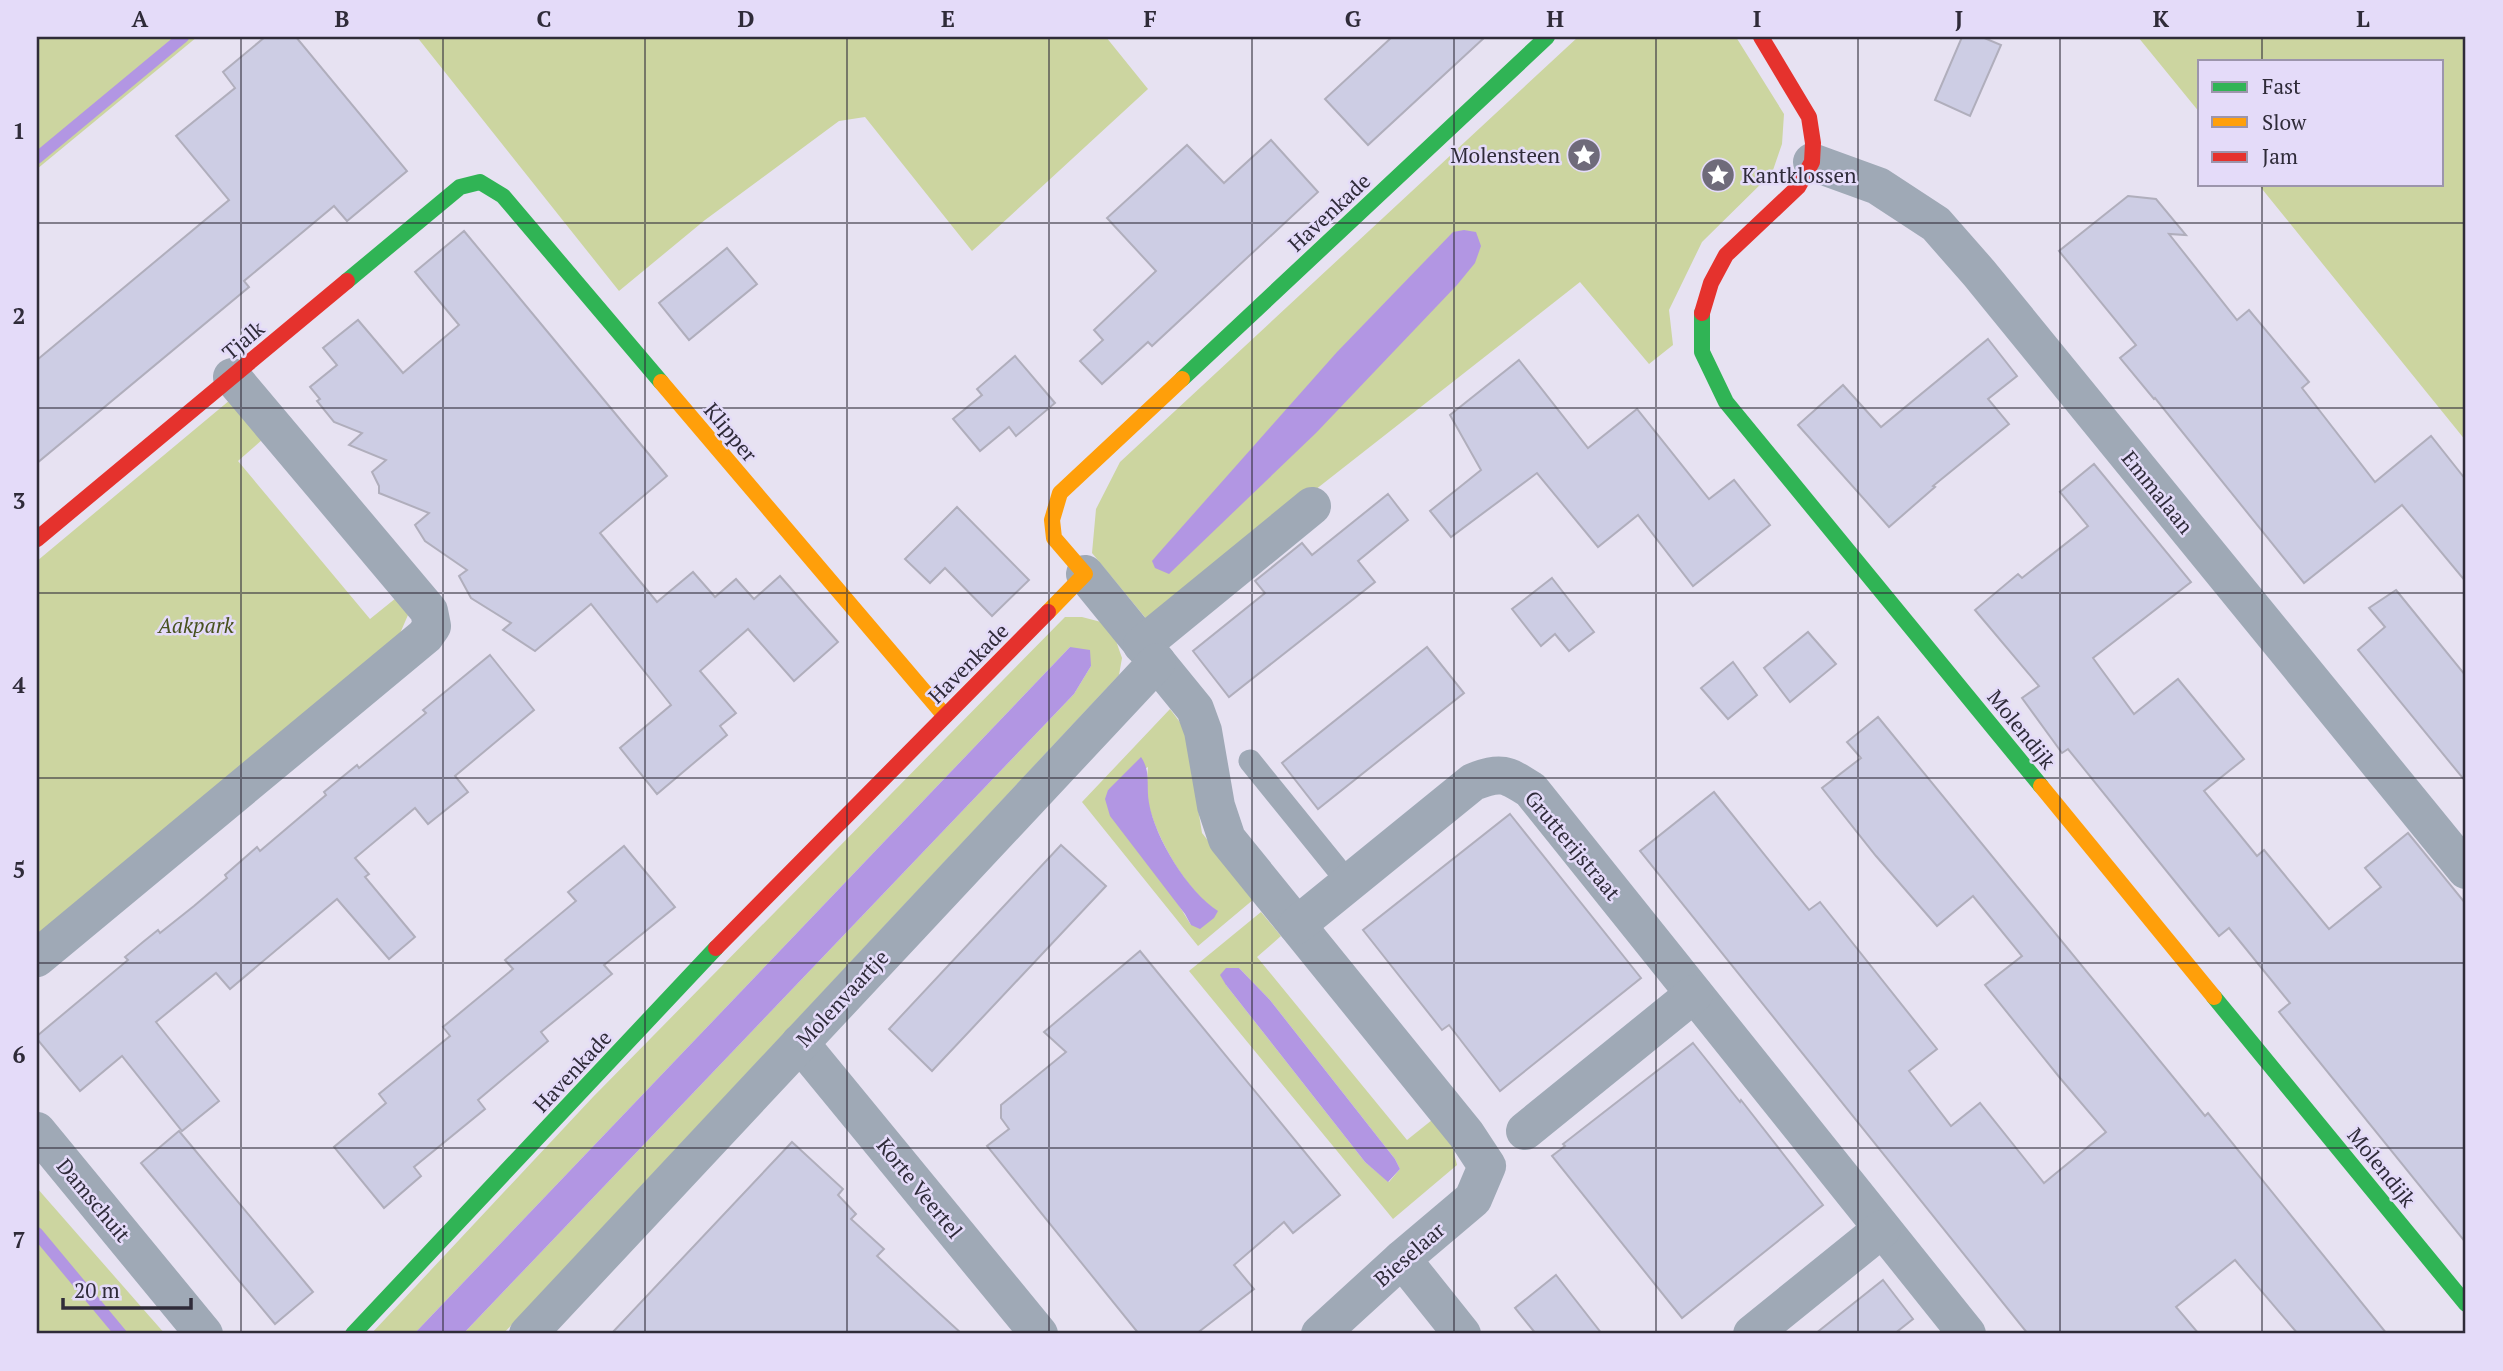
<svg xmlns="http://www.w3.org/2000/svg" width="2503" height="1371" font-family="'PT Serif',serif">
  <rect width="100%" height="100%" fill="#e7e2f2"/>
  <g fill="#ccd5a0" fill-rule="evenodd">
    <path d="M37 37H197L37 169Z"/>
    <path d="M417 37H1106L1148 89 972 251 865 117 839 121 705 220 619 291Z"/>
    <path d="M1578 37H1736L1784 114 1782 144 1772 173 1702 242 1669 310 1673 345 1649 364 1580 282 1148 621 1092 553 1096 509 1120 462Z"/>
    <path d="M2138 37H2466V441L2258 184H2442V61H2200V113Z"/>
    <path d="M230 400 263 439 238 461 370 619 396 598 408 615 398 638 37 935V561Z"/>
    <path d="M1065 617H1082L1101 622 1115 638 1122 658 1119 675 503 1334H463L1074 694 1091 666 1070 647 414 1334H371L593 1097Z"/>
    <path d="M1170 709 1185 729 1202 833 1254 899 1198 946 1082 802ZM1148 767C1147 779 1146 793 1149 806 1158 841 1187 891 1217 911L1191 925 1108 790Z"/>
    <path d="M1261 912 1281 936 1257 957 1407 1140 1432 1120 1452 1145 1457 1165 1393 1219 1189 971ZM1239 968 1270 1000 1395 1159 1400 1169 1389 1182 1365 1162 1226 985Z"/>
    <path d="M37 1188 165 1334H37Z"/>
  </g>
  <g fill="#b296e3">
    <path d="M1464 230 1476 232 1481 246 1475 263 1457 285 1316 433 1169 574 1155 568 1152 561 1157 555 1337 352 1453 232Z"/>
    <path d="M1070 647 1090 650 1091 666 1074 694 463 1334H414Z"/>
    <path d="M1141 757C1151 771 1146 786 1149 803 1155 838 1188 892 1218 911L1214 918 1200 929 1191 925 1185 914 1110 816 1105 799 1108 790Z"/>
    <path d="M1226 968H1239L1270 1000 1395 1159 1400 1169 1388 1182 1365 1162 1226 985 1220 975Z"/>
  </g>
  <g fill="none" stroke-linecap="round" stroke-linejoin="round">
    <g stroke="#b296e3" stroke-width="12">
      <path d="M37 158 183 37"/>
      <path d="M37 1233 121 1334"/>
    </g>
  </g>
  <g fill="#cdcde4" stroke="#b0aebc" stroke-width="2">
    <path d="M265 37H296L407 171 347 221 334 206 244 281 249 287 37 463V360L229 200 176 136 235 88 223 72Z"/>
    <path d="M1392 37H1485L1368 145 1325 99Z"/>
    <path d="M1962 37H1982L2001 45 1970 116 1935 100Z"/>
    <path d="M1271 140 1318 192 1152 346 1148 342 1102 384 1080 361 1103 340 1094 330 1156 271 1107 218 1187 145 1224 183Z"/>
    <path d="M2128 196 2156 199 2186 235 2169 234 2237 320 2249 310 2309 382 2302 388 2375 482 2431 436 2466 480V582L2402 505 2304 583 2155 398 2154 399 2120 358 2136 345 2059 251Z"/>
    <path d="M464 231 667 476 600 533 657 602 693 572 715 597 736 579 754 599 780 576 838 642 794 681 748 629 700 671 736 713 720 726 727 735 657 794 620 748 671 705 591 604 535 651 503 630 511 623 471 598 459 576 467 570 425 541 415 525 429 513 379 493V486L372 472 386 460 349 445 362 433 334 422 317 401 320 399 310 387 337 365 323 348 358 320 403 373 459 325 415 272Z"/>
    <path d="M727 248 757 284 689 340 659 303Z"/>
    <path d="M1988 339 2017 376 1988 399 2009 424 1933 486 1935 487 1889 527 1798 425 1843 385 1881 427Z"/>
    <path d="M1015 356 1055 403 1016 436 1009 427 980 451 953 419 982 395 977 389Z"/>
    <path d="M1519 360 1588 448 1637 409 1709 499 1734 480 1770 525 1693 586 1638 515 1598 547 1537 473 1451 537 1430 511 1481 470 1450 415Z"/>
    <path d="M2094 464 2191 582 2093 658 2134 714 2178 679 2244 759 2204 791 2257 856 2264 850 2329 929 2381 887 2365 868 2408 833 2466 904V1243L2279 1012 2290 1003 2229 928 2219 936 2068 749 2062 753 2022 698 2039 686 1975 610 2018 574 2022 578 2088 526 2060 492Z"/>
    <path d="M1388 494 1408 520 1358 561 1375 582 1229 697 1193 651 1265 593 1255 581 1302 543 1312 555Z"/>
    <path d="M957 507 1029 580 992 616 945 568 930 583 905 559Z"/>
    <path d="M1552 578 1594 632 1569 651 1555 634 1541 646 1512 609Z"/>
    <path d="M2396 590 2466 676V782L2358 650 2385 627 2369 608Z"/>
    <path d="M1808 632 1836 664 1790 702 1764 668Z"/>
    <path d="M1427 647 1464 693 1318 809 1282 763Z"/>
    <path d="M490 655 534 710 455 776 468 792 428 824 415 808 355 858 369 874 365 877 415 937 389 959 337 899 230 989 216 973 156 1022 219 1101 182 1131 122 1056 80 1091 37 1039V1036L128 960 125 957 143 942 158 930 160 933 194 906 227 878 225 875 257 847 260 851 326 795 324 792 357 765 359 768 398 736 426 713 423 710Z"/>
    <path d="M1733 662 1757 695 1728 719 1701 688Z"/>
    <path d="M1878 717 2205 1116 2208 1113 2387 1334H2298L2235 1260 2176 1307 2199 1334H2028L1640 851 1714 792 1809 910 1820 902 1937 1049 1909 1071 1951 1126 1980 1103 2044 1183 2106 1132 2060 1078 1985 985 2022 956 1973 896 1937 926 1876 856 1822 788 1861 758 1847 742Z"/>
    <path d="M1510 814 1641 978 1500 1091 1449 1025 1442 1030 1363 930Z"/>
    <path d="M1061 845 1106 886 932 1071 889 1029Z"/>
    <path d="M624 846 675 907 604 965 612 974 541 1032 548 1041 478 1100 485 1109 414 1167 421 1176 384 1208 334 1147 386 1103 379 1094 450 1036 443 1027 513 969 505 960 576 901 568 892Z"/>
    <path d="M1140 951 1340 1195 1293 1233 1284 1222 1234 1265 1254 1289 1196 1334H1139L987 1146 1009 1129 1001 1118V1105L1066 1052 1044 1032Z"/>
    <path d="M1693 1043 1740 1102 1741 1100 1823 1205 1682 1318 1552 1156 1565 1146 1563 1144Z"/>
    <path d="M179 1131 313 1292 275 1324 141 1163Z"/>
    <path d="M792 1142 843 1189 838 1195 856 1214 851 1219 884 1249 877 1256 962 1334H611Z"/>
    <path d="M1556 1275 1602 1334H1536L1515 1308Z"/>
    <path d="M1883 1280 1913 1319 1894 1334H1815Z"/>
  </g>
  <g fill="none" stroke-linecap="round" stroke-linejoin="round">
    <path stroke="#9fa9b6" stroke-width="23" d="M1250 761 1348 882"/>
    <g stroke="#9fa9b6" stroke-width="38">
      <path d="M1812 162 1878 186 1936 224 1979 273 2466 870"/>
      <path d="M1085 574 1195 709 1203 731 1216 806 1227 839 1466 1134 1487 1166 1473 1199 1402 1259 1320 1334"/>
      <path d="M1142 645 1312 506"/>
      <path d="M1297 925 1473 782C1502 771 1506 774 1531 790L1967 1334"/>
      <path d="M37 958 425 636 432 626 429 611 232 377"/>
      <path d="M800 1043 1039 1334"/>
      <path d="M37 1131 204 1334"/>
      <path d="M1525 1131 1694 994"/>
      <path d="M1402 1259 1462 1334"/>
      <path d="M528 1334 1157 662"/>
      <path d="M1752 1334 1882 1229"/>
    </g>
    <g stroke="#30b455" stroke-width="16">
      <path d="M347 281 460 187 480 182 503 196 661 382"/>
      <path d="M1702 313V352L1726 402 2041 786"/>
      <path d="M1182 379 1547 37"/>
      <path d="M2214 997 2466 1304"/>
      <path d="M353 1334 716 948"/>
    </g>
    <g stroke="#ff9f0a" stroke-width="16">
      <path d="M661 382 945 716"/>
      <path d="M1048 612 1085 574 1054 538 1052 520 1060 493 1182 379"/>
      <path d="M2041 786 2214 997"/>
    </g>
    <g stroke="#e5322d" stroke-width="16">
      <path d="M1702 313 1711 283 1726 255 1798 187 1812 162 1813 143 1809 117 1761 37"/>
      <path d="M37 539 347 281"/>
      <path d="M716 948 1048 612"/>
    </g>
  </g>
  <path fill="none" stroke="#2f2b39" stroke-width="2" stroke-opacity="0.55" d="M241 37V1334M443 37V1334M645 37V1334M847 37V1334M1049 37V1334M1252 37V1334M1454 37V1334M1656 37V1334M1858 37V1334M2060 37V1334M2262 37V61M2262 184V1334M37 223H2466M37 408H2466M37 593H2466M37 778H2466M37 963H2466M37 1148H2466"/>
  <defs>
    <g id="sight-disc" transform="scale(1.75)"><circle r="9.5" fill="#6f6b7a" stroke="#e4dbf9"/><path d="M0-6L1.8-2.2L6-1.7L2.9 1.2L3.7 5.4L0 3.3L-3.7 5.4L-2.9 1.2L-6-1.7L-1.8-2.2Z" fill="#fff"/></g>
  </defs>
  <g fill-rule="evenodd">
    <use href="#sight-disc" x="1584" y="155"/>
    <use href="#sight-disc" x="1718" y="175"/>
  </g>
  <g text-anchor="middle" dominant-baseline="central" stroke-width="5" stroke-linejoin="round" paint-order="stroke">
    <g font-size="21" fill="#2f2b39" stroke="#e4dbf9" text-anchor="end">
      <text x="1560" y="155">Molensteen</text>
      <text x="1742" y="175" text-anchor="start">Kantklossen</text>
    </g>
    <g font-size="21" fill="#2f2b39" stroke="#e4dbf9">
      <text transform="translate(1329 212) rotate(-43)">Havenkade</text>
      <text transform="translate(243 340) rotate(-40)">Tjalk</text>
      <text transform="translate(731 432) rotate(50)">Klipper</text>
      <text transform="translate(2158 492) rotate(51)">Emmalaan</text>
      <text transform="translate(968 663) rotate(-45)">Havenkade</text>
      <text transform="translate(2022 729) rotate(51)">Molendijk</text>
      <text transform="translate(1573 845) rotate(50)">Grutterijstraat</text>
      <text transform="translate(842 998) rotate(-47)">Molenvaartje</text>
      <text transform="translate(572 1071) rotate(-47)">Havenkade</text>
      <text transform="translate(2382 1167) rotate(51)">Molendijk</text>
      <text transform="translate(920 1188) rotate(51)">Korte Veertel</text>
      <text transform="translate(94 1200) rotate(50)">Damschuit</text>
      <text transform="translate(1409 1254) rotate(-41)">Bieselaar</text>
    </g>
    <g font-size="21" font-style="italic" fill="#485220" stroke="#e4dbf9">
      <text x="196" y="625">Aakpark</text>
    </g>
  </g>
  <rect width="2503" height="1371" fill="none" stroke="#e4dbf9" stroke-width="77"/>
  <rect x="2198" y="60" width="245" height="126" fill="#e4dbf9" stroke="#9c95ac" stroke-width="2"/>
  <rect x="2212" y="82" width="35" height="10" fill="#30b455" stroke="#9c95ac" stroke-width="2"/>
  <text x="2262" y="94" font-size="21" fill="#2f2b39">Fast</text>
  <rect x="2212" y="117" width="35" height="10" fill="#ff9f0a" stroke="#9c95ac" stroke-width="2"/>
  <text x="2262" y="130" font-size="21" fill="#2f2b39">Slow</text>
  <rect x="2212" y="152" width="35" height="10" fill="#e5322d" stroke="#9c95ac" stroke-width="2"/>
  <text x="2262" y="164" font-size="21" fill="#2f2b39">Jam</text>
  <path d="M63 1298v10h128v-10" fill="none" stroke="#2f2b39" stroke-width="3.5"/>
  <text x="74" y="1298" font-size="21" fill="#2f2b39" stroke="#e4dbf9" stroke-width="5" paint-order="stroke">20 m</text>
  <rect x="38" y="38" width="2426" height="1294" fill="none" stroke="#2f2b39" stroke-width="2.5"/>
  <g font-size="23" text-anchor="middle" font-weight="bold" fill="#2f2b39">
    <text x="140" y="27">A</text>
    <text x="342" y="27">B</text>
    <text x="544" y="27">C</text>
    <text x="746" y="27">D</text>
    <text x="948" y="27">E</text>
    <text x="1150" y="27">F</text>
    <text x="1353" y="27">G</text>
    <text x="1555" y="27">H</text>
    <text x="1757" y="27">I</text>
    <text x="1959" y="27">J</text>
    <text x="2161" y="27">K</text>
    <text x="2363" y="27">L</text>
    <text x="19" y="139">1</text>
    <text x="19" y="324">2</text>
    <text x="19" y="509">3</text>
    <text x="19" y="693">4</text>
    <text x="19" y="878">5</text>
    <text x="19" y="1063">6</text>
    <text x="19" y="1248">7</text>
  </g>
</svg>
